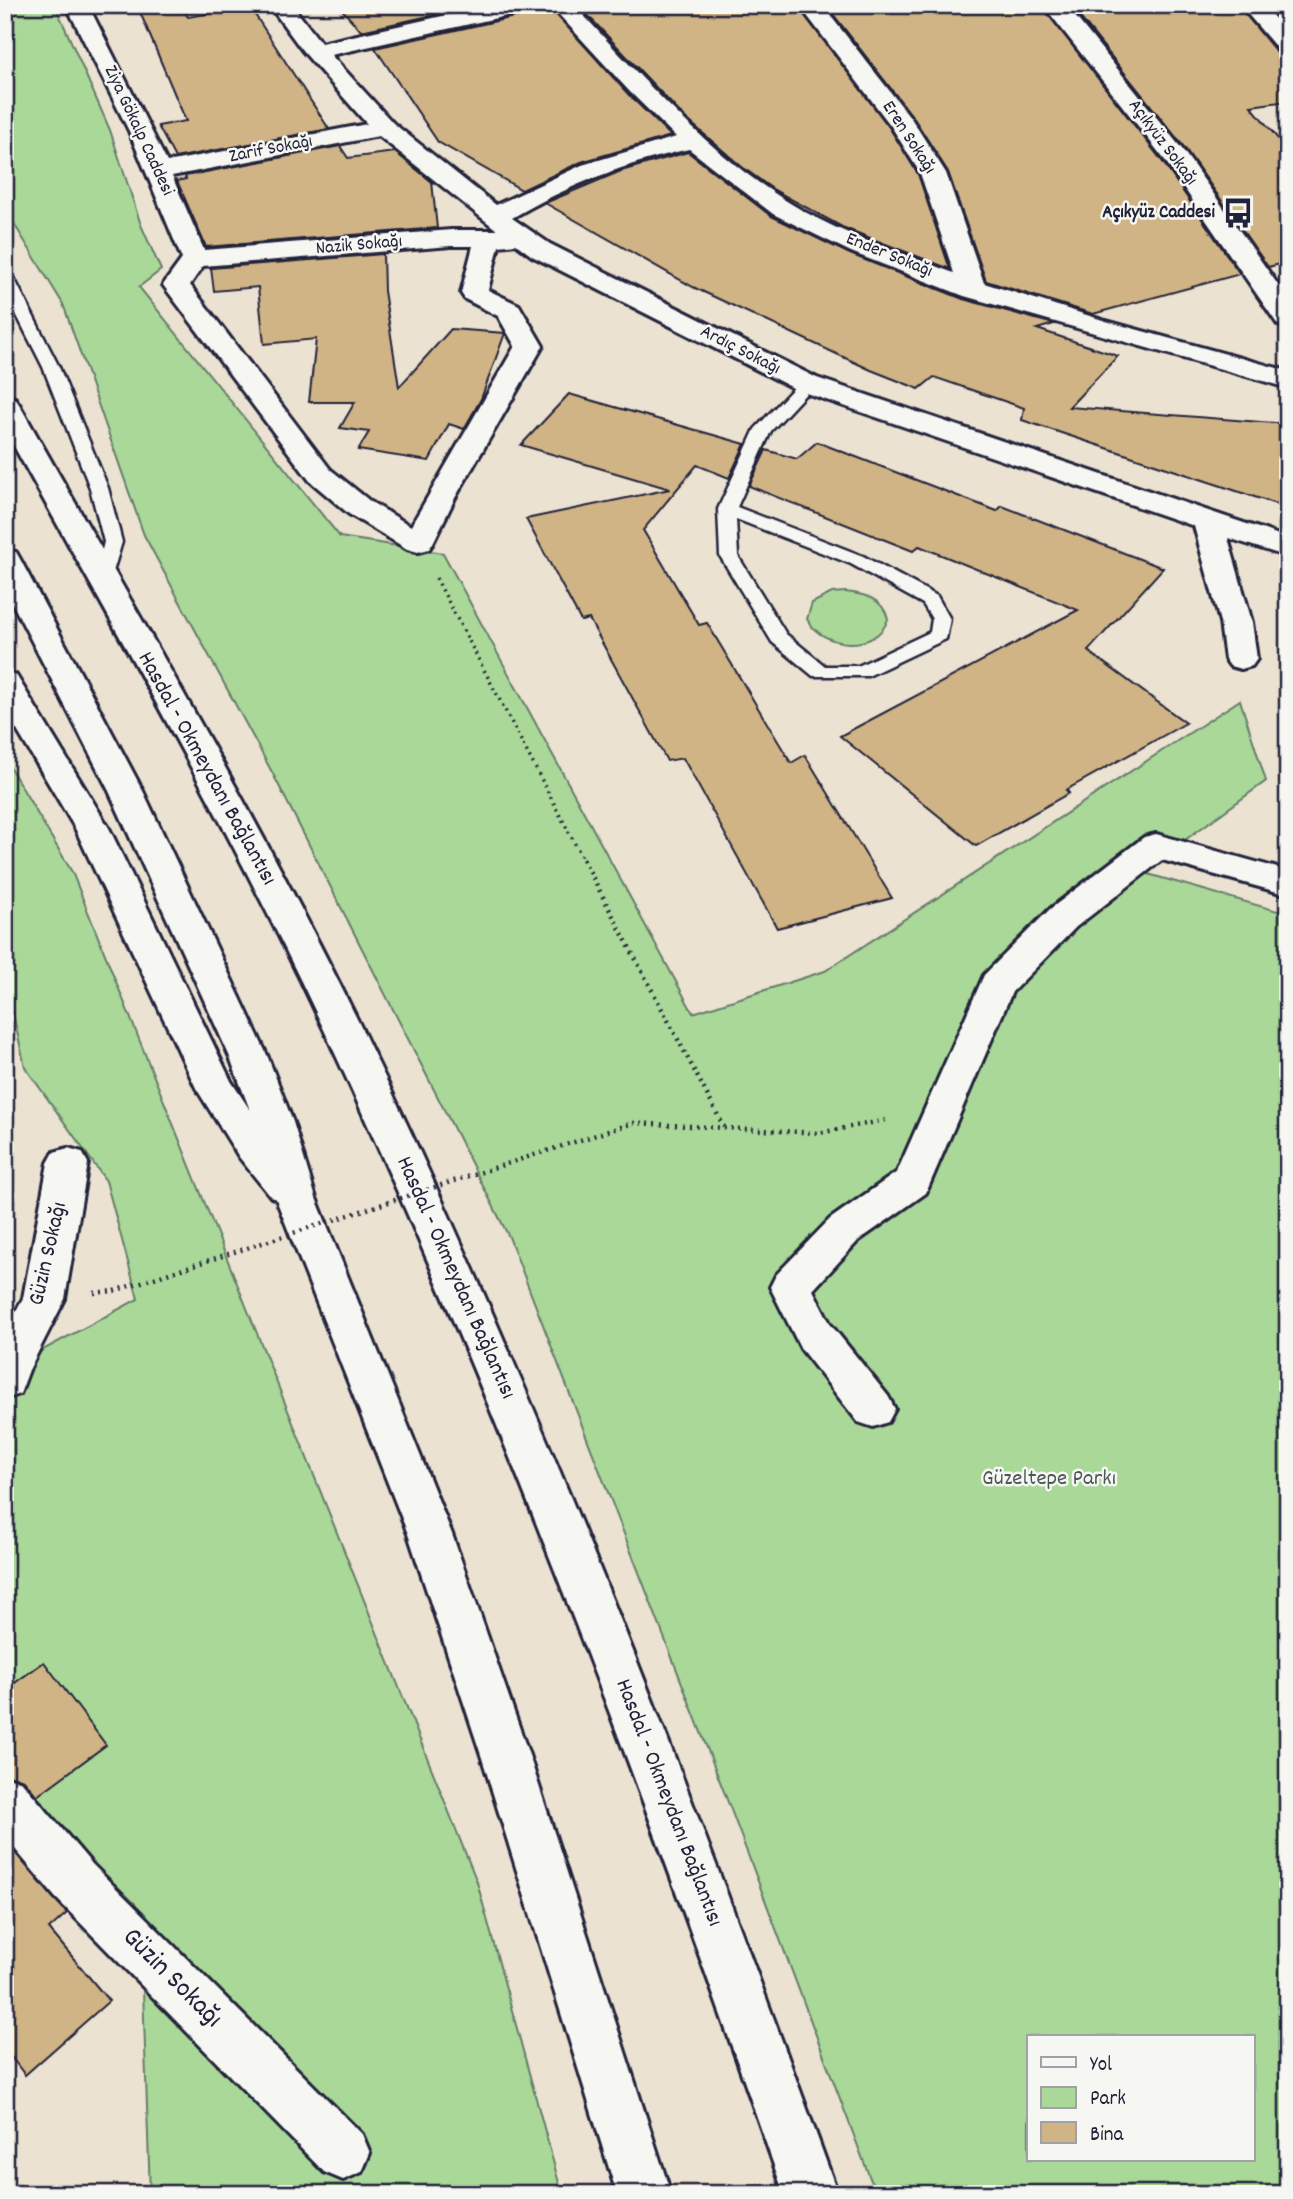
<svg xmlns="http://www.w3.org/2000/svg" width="1293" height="2199" font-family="Dekko,sans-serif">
  <rect width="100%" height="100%" fill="#ebe2d1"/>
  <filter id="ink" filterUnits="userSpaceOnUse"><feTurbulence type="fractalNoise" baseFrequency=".0143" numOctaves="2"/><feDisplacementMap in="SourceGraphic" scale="14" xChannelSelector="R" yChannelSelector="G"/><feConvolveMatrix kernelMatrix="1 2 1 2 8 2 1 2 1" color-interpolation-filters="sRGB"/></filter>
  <g filter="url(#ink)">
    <g fill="#a9d898" stroke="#667d6a" stroke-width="2" fill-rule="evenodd">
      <path d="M5 5H55L110 130 141 225 161 270 139 287 340 537 443 553 693 1013 825 971 1240 700 1266 781 1141 872 1288 914V2194H876L733 1815 509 1237 273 774 144 535 63 304 5 209ZM1029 2036H1253V2159H1029Z"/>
      <path d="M845 592C864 594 883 598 888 619 877 653 822 649 807 619L812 603 832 593Z"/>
      <path d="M5 759 72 872 477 1882 562 2194H150L141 1931 5 1756V1392L26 1359 138 1299 106 1181 25 1067 5 978Z"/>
    </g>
    <g fill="#d0b485" stroke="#22223b" stroke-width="2">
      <path d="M137 5H180L188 17 250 7 329 129 175 158 158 126 186 121Z"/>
      <path d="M338 5H479L361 31Z"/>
      <path d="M537 5H548L628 94 671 136 581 162 522 190 438 142 375 48 533 13Z"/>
      <path d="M578 5H797L889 127 918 174 950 269 842 227 774 190 742 167 683 116Z"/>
      <path d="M826 5H1041L1162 161 1240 274 1093 314 986 281 948 172 913 117Z"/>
      <path d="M1070 5H1238L1278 54 1288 56V101L1251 106 1288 151V262L1268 267 1184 147Z"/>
      <path d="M1267 5H1288V29Z"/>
      <path d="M340 146 348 158 395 152 432 182 437 228 206 247 177 181 186 179 185 176Z"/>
      <path d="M688 152 771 216 850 254 963 299 1054 324 1037 329 1118 356 1069 407 1288 424V508L1022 420 1024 408 934 377 919 389 871 370 693 287 545 203 621 171Z"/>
      <path d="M383 254 384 291 399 387 451 329 505 333 481 399 464 429 449 424 429 461 358 450 369 432 340 428 355 402H309L316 339 264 344 258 287 214 291 211 268Z"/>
      <path d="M569 394 745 444 729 478 697 465 643 530 699 625 707 623 791 763 805 755 892 898 777 928 683 758 667 761 589 619 581 621 526 519 670 489 521 445Z"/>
      <path d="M817 442 997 511 1002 506 1163 568 1088 651 1186 723 1066 790 1069 793 976 846 840 736 1078 610 919 546 913 551 749 486 766 450 797 459Z"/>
      <path d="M44 1662 106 1745 37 1796 24 1780 5 1774V1690Z"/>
      <path d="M5 1841 67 1913 49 1929 109 2001 25 2075 5 2049Z"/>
    </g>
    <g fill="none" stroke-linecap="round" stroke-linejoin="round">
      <g stroke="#22223b" stroke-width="5">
        <g id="service">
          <path d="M5 271 13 276 59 367 108 488 122 542 109 585H97L94 581 104 542 90 488 43 367 5 292Z"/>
          <path d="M807 379 815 384 771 431 737 507 863 556 937 596 950 619 946 639 868 676H813L772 642 720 556 718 509 755 429 801 380ZM736 519 851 564 923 604 932 619 930 632 858 666H825L786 634 738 556Z"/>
        </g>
      </g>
      <g stroke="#22223b" stroke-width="6">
        <g id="minor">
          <path d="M66 5H88L167 162 367 124 302 50 269 5H292L321 43 492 5H535L532 10 524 12 331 55 393 123 496 205 582 165 676 137 630 92 550 5H574C643 79 715 162 805 212 852 238 904 254 954 273L920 173 891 126 799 5H822L911 118 946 173 984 283 1106 321 1288 371V388L964 296 851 252 773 214 689 149C627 163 568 185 512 218L550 244 817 378 1288 538V557L1228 538 1252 622 1257 659 1252 666 1241 669 1230 666 1225 659 1220 622 1194 526 797 390 532 256 516 244 499 246 488 290 519 305 543 346 455 498 433 543 429 549 418 552 407 549 349 514 310 481 163 285 182 259 129 131ZM379 136 497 230H451L204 250 172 176ZM451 246H473L461 293 465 299 498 316 515 346 411 526 371 502 330 469 190 285 203 266Z"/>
          <path d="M1043 5H1066L1182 149 1288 299V327L1278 325 1164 159Z"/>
          <path d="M1240 5H1263L1288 33V54L1280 52Z"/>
          <path d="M1156 834 1288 871V895L1162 860 1076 927 1012 992 926 1193 858 1241 813 1290 831 1325 888 1396 895 1409 888 1422 873 1427 858 1422 801 1349 770 1287 776 1275 830 1219 897 1172 984 975 1050 909 1144 837Z"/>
          <path d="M68 1148 82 1152 88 1163 65 1299 29 1370 20 1394 5 1399V1333L23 1298 48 1163 54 1152Z"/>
          <path d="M5 1776 22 1782 91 1863 362 2134 370 2153 362 2172 343 2180 324 2172 55 1897 5 1837Z"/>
        </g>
      </g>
      <g stroke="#22223b" stroke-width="6">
        <g id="motorway">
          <path d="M5 396 15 398 19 404C134 608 255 810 358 1021 542 1401 694 1797 838 2194H784C645 1797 499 1402 320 1021 225 819 113 626 5 430Z"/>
          <path d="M5 550 16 552 20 559 143 791 267 1055 293 1122 316 1198 452 1534 530 1758 671 2194H617L482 1758 408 1534 276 1199 271 1197 239 1157 196 1088 75 828 5 710V672L16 675 109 828 231 1081 250 1110 229 1055 109 791 5 589Z"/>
        </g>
      </g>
      <path stroke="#22223b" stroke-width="3.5" stroke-dasharray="2 4.5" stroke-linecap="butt" d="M436 578 584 861"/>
      <g stroke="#22223b" stroke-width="4.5" stroke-dasharray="2 5" stroke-linecap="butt">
        <path d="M583 859 724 1127"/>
        <path d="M633 1123 819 1133 887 1120"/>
        <path d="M94 1293 114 1291"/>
      </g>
      <use href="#service" fill="#f6f6f2" fill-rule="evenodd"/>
      <use href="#minor" fill="#f6f6f2" fill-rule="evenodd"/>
      <use href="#motorway" fill="#f6f6f2" fill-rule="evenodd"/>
      <path stroke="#22223b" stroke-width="4.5" stroke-dasharray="2 5" stroke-linecap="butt" d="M114 1291 633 1123"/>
    </g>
  </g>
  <defs>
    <g id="bus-bare" transform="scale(2.415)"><path d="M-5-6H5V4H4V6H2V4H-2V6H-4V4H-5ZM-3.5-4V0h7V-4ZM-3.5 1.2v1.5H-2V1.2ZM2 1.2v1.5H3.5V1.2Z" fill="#22223b" stroke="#f6f6f2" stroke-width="2.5" paint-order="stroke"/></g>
  </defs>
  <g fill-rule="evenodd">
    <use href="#bus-bare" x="1238" y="213"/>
  </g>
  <g text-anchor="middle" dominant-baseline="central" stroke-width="5" stroke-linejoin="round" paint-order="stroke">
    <g font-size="19" fill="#22223b" stroke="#f6f6f2">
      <text transform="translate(138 131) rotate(65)">Ziya Gökalp Caddesi</text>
      <text transform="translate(908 138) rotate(57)">Eren Sokağı</text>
      <text transform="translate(1162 143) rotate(53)">Açıkyüz Sokağı</text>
      <text transform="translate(271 150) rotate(-11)">Zarif Sokağı</text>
      <text transform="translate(359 246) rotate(-5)">Nazik Sokağı</text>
      <text transform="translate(889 256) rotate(22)">Ender Sokağı</text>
      <text transform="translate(740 351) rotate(27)">Ardıç Sokağı</text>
    </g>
    <g font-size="19" font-weight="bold" fill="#22223b" stroke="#f6f6f2" text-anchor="end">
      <text x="1215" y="213">Açıkyüz Caddesi</text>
    </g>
    <g font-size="23" fill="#22223b" stroke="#f6f6f2">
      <text transform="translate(206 769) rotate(61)">Hasdal - Okmeydanı Bağlantısı</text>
      <text transform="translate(49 1254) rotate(-77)">Güzin Sokağı</text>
      <text transform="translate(455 1278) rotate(66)">Hasdal - Okmeydanı Bağlantısı</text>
      <text transform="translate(668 1803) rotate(69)">Hasdal - Okmeydanı Bağlantısı</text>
    </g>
    <g font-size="23" fill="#4a5957" stroke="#f6f6f2">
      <text x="1049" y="1479">Güzeltepe Parkı</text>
    </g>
    <g font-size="28" fill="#22223b" stroke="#f6f6f2">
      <text transform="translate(171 1979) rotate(45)">Güzin Sokağı</text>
    </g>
  </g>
  <rect width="1293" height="2199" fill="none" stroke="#f6f6f2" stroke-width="28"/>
  <rect x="14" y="14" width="1265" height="2171" fill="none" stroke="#22223b" stroke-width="2.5" filter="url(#ink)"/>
  <rect x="1027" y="2035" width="228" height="126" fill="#f6f6f2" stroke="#a1a1a9" stroke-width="2"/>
  <rect x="1041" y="2057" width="35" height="10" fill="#f6f6f2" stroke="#a1a1a9" stroke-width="2"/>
  <text x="1090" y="2070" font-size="21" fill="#22223b">Yol</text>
  <rect x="1041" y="2087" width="35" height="21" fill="#a9d898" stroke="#a1a1a9" stroke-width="2"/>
  <text x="1090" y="2104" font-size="21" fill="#22223b">Park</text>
  <rect x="1041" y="2122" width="35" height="21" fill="#d0b485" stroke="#a1a1a9" stroke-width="2"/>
  <text x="1090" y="2140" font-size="21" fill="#22223b">Bina</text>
</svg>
